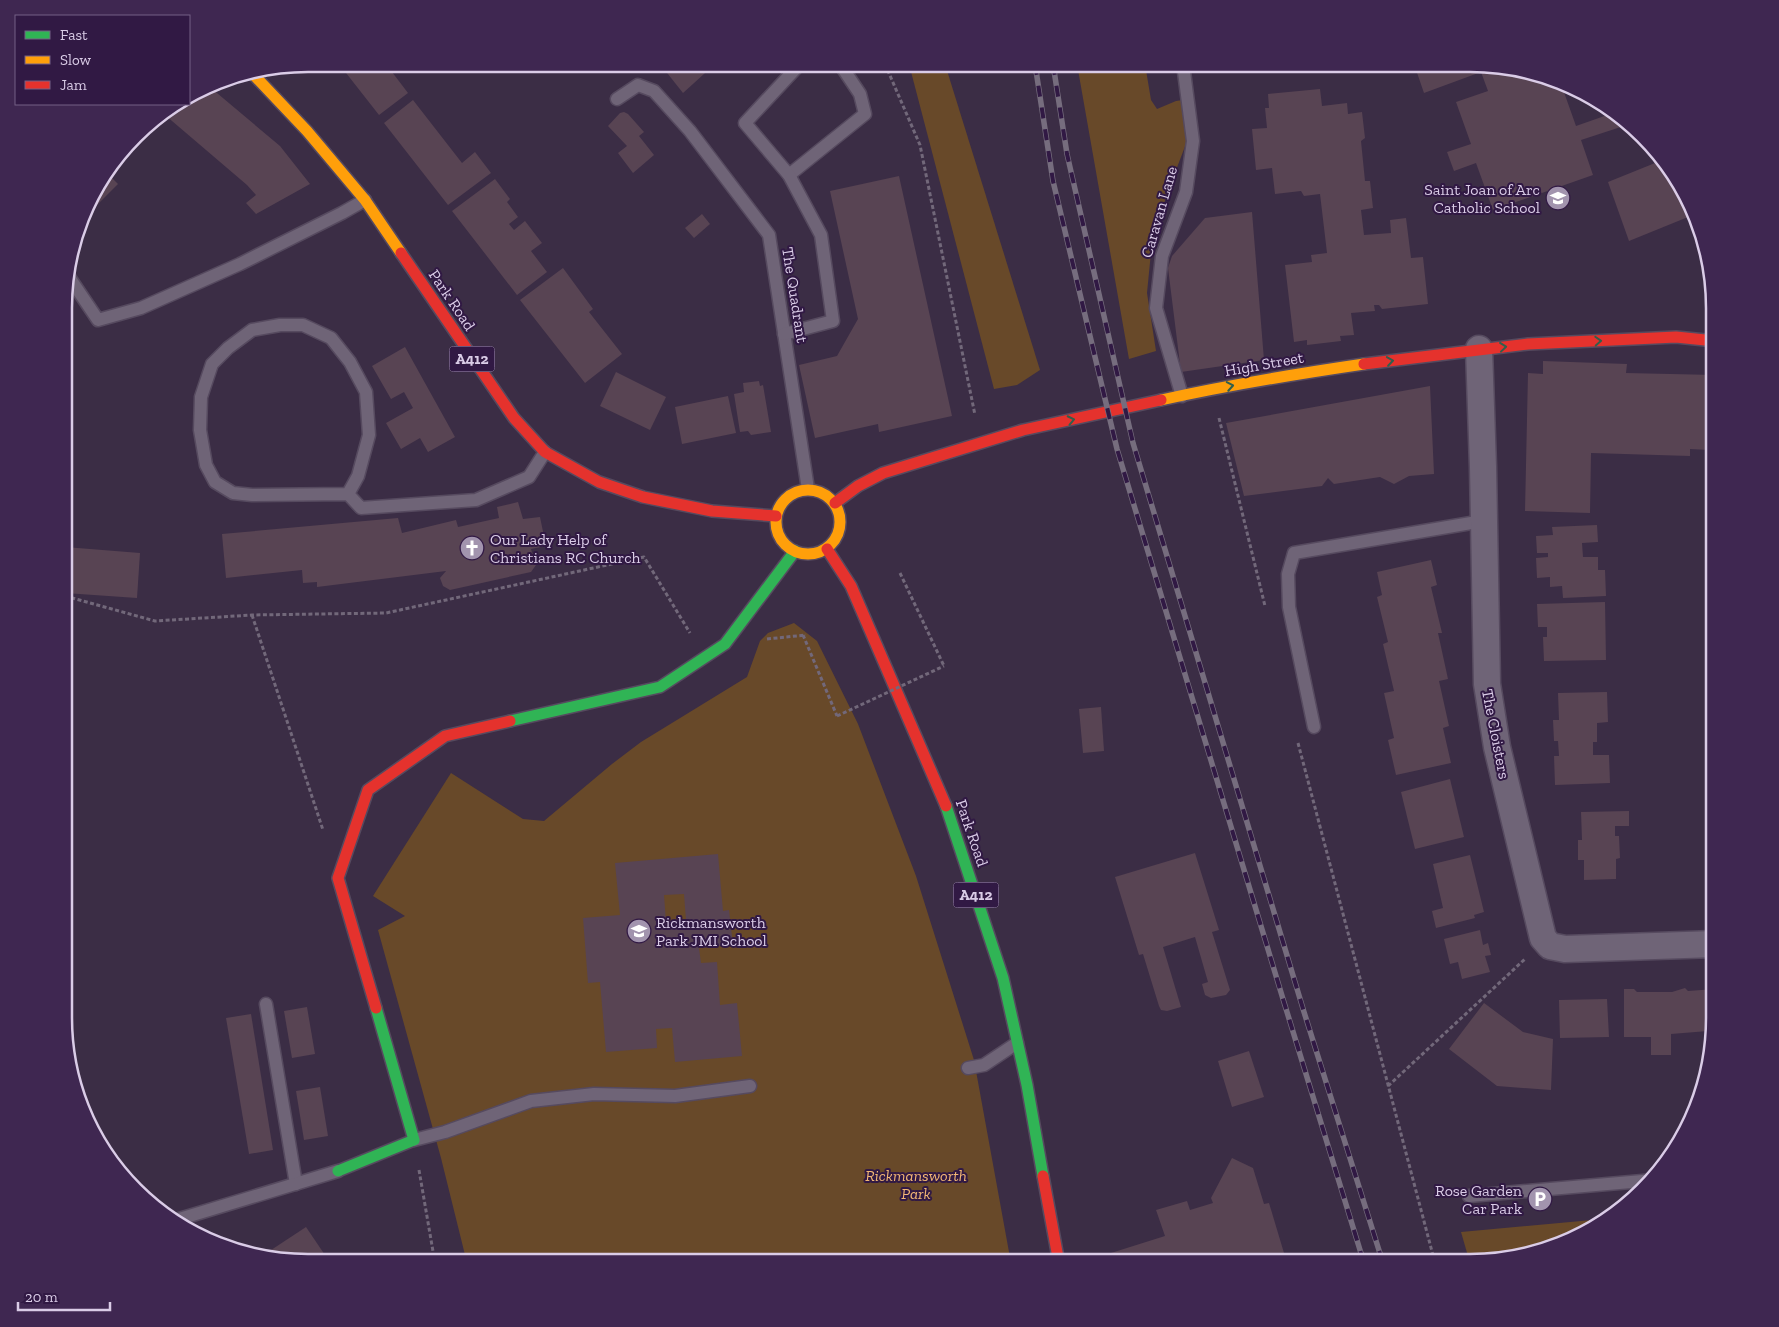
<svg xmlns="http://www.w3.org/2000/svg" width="1779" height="1327" font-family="'Zilla Slab',serif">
  <rect width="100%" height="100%" fill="#3b2d45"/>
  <g fill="#684929">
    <path d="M909 64H945L1040 370 1017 385 994 389Z"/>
    <path d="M1077 64H1145L1151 100 1157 109 1176 101 1183 100 1189 136 1168 191 1152 242 1147 293 1156 351 1129 359Z"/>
    <path d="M794 623 817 641 858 724 916 876 974 1060 1011 1263H467L441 1158 378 930 405 916 373 896 451 773 523 819 544 821 612 764 641 742 747 677 760 641 768 633Z"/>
    <path d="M1603 1219 1578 1238 1518 1258 1470 1263 1461 1232Z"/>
  </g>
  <g fill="#584453" fill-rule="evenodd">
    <path d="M339 64H401L392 72 408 93 379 115Z"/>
    <path d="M583 64H610L602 71 595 69 591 73Z"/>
    <path d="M660 64H715L683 93Z"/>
    <path d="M1414 64H1486L1560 81 1576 126 1613 113 1630 124 1581 140 1593 175 1493 210 1476 163 1454 171 1447 152 1471 144 1456 102 1488 91 1481 72 1424 93Z"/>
    <path d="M211 88 280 146 310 184 256 214 246 203 256 195 247 185 165 115 183 104H189V101Z"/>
    <path d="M1320 89 1322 106 1347 103 1348 114 1362 112 1365 138 1361 141 1365 181H1370L1373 208 1361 210 1364 235 1391 233 1390 220 1406 218 1411 258 1423 257 1428 304 1382 309 1379 305H1374L1375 311 1351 313 1354 335 1340 336 1341 341 1307 345V340L1294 342 1285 265 1312 262 1311 255 1327 253 1320 194 1304 196 1301 191 1275 194 1272 168 1256 170 1252 129 1267 128 1265 108H1269L1268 94Z"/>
    <path d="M413 100 462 163 475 152 491 173 448 205 384 123Z"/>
    <path d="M624 112 628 114 644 132 639 136 654 155 633 173 618 153 627 146 608 126 620 113Z"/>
    <path d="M1660 161 1690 201 1693 215 1629 241 1608 182Z"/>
    <path d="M107 173 118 184 86 216 96 187Z"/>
    <path d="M899 176 952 416 879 432 878 424 815 438 799 365 837 356 858 319 830 191Z"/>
    <path d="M495 179 510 199 507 202 518 217 509 224 514 230 525 221 542 243 531 251 547 272 517 295 452 211Z"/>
    <path d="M1252 212 1264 360 1181 372 1168 268 1172 256 1205 218Z"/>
    <path d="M702 214 710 224 694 238 685 228Z"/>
    <path d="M563 268 593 309 589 312 622 354 585 383 520 300Z"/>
    <path d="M405 347 455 437 428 452 420 438 401 449 386 423 413 408 404 392 391 399 372 366Z"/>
    <path d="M1543 361 1627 364 1626 373 1715 375V444L1709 443V450L1690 449V456L1591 453 1590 513 1525 511 1528 373 1543 374Z"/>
    <path d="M616 372 666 397 650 430 600 406Z"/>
    <path d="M759 381 760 386 763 385 771 432 751 435 748 431 740 432 734 394 744 392 743 383Z"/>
    <path d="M1430 386 1434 474 1409 476 1394 484 1380 477 1334 484 1328 478 1322 486 1244 496 1226 423Z"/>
    <path d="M728 396 736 433 682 444 675 407Z"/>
    <path d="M518 502 523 519 540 517 546 546 531 549 536 565 531 572 450 590 443 586 440 578 446 571 317 587V582L303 583 302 570 226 578 222 534 398 518 402 533 456 520 458 527 499 518 497 507Z"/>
    <path d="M1597 525 1598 542 1582 543 1583 557H1598V570H1605L1606 596 1563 598 1562 586 1550 587V577L1537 578 1536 558 1548 557V553H1537L1536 536 1553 535 1552 527Z"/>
    <path d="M65 547 140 553 137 598 65 593Z"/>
    <path d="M1431 560 1437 585 1431 587 1442 633H1438L1448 679 1439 681 1449 726 1443 728 1451 763 1396 775 1388 740 1394 738 1384 693 1394 691 1383 644 1388 642 1377 597 1382 595 1377 572Z"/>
    <path d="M1605 602 1606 660 1544 661 1543 637H1547V627H1538L1537 604Z"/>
    <path d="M1607 692 1608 722 1597 723V742H1593V755H1609L1610 783 1555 785 1554 756H1559L1558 741H1554L1553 720H1559L1558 693Z"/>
    <path d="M1101 707 1104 751 1083 753 1079 709Z"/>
    <path d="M1450 779 1464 837 1415 849 1401 792Z"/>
    <path d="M1629 811V826H1615V836H1619L1620 858 1616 859V879L1584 880V860H1578V840H1582L1581 812Z"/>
    <path d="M1195 853 1219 930 1212 932 1230 990 1226 995 1211 998 1205 995 1202 984 1208 982 1195 937 1163 947 1181 1007 1167 1011 1161 1010 1159 1006 1143 954 1139 955 1115 877Z"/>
    <path d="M718 854 723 911 729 910 733 945 699 948 701 963 717 962 720 1005 737 1003 742 1056 675 1062 672 1028 656 1029 657 1048 606 1052 600 982 588 983 583 918 620 915 615 863ZM684 894 686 920 666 922 664 895Z"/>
    <path d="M1470 855 1484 912 1474 915 1475 918 1436 928 1432 911 1443 908 1433 864Z"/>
    <path d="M1480 930 1483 945 1488 943 1491 955 1485 956 1490 972 1462 979 1458 962 1450 964 1444 939Z"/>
    <path d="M1685 988 1688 991 1715 989 1713 1040H1708V1031L1671 1034V1055H1651V1037H1624V989H1634L1637 992H1672Z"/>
    <path d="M1607 999 1609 1037 1560 1038 1559 1000Z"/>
    <path d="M1484 1003 1523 1032 1553 1039 1551 1090 1497 1086 1449 1049Z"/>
    <path d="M307 1007 315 1054 292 1058 284 1011Z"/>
    <path d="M251 1014 273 1150 249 1154 226 1018Z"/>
    <path d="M1249 1051 1264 1097 1232 1107 1218 1061Z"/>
    <path d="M320 1087 328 1136 304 1140 296 1091Z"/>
    <path d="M1232 1158 1253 1168 1264 1204 1269 1203 1287 1263H1114L1111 1253 1165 1236 1156 1210 1187 1201 1190 1210 1213 1203 1211 1198Z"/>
    <path d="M306 1227 329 1261 326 1263H293L262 1256Z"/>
  </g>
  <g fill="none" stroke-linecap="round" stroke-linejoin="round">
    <g stroke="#564a5f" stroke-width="15">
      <g id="lane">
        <path d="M617 99 638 85 654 91 690 131 769 235 808 489"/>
        <path d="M789 175 865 114 860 94 840 64"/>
        <path d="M67 274 98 320 141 308 240 264 342 213 365 200"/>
        <path d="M784 334 833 321 821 235 789 175 745 123 800 64"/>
        <path d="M1182 396 1156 308 1162 256 1186 192 1193 141 1183 64"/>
        <path d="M348 494 358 476 369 435 366 392 350 362 331 338 303 325H280L252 330 228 348 212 364 201 397 200 430 206 465 215 482 233 493 252 495 348 494 361 508 476 500 529 477 545 452"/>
        <path d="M1314 727 1289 607 1288 574 1294 553 1483 521"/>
        <path d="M266 1004 296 1184"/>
        <path d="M968 1068 984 1065 1017 1043"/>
        <path d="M414 1140 445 1132 531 1101 594 1094 675 1096 750 1086"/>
        <path d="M1469 1196 1654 1180"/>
        <path d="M176 1220 338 1171"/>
      </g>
    </g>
    <g stroke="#564a5f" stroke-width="29">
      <path id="street" d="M1479 349 1483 467 1487 684 1497 747 1543 938 1550 946 1565 949 1715 944"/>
    </g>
    <g stroke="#564a5f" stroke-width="14">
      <g id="fast">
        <path d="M510 721 660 687 725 644 795 551"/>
        <path d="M946 806 1003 978 1027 1085 1043 1176"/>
        <path d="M338 1171 414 1140 376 1008"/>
      </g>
    </g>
    <g stroke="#564a5f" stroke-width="14">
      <g id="slow">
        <path d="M252 73 307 131 365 200 401 253"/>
        <path d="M1161 400C1228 385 1296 374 1364 364"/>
        <circle cx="808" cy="522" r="32"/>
      </g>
    </g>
    <g stroke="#564a5f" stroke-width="14">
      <g id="jam">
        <path d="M401 253 514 418 545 452 599 482 643 497 712 511 776 516"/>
        <path d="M1364 364 1528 344 1676 337 1715 341"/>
        <path d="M835 503 858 486 883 473 1023 430 1161 400"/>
        <path d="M827 549 851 586 946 806"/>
        <path d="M376 1008 338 878 368 790 445 736 510 721"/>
        <path d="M1043 1176 1059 1263"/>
      </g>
    </g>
    <g stroke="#72687a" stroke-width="3" stroke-dasharray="4 2.5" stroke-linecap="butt">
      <path d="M885 64 920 145 975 415"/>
      <path d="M1219 418 1265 606"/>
      <path d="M900 573 944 666"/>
      <path d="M65 596 155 621 252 615 386 613 644 557 690 633"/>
      <path d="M252 615 323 830"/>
      <path d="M803 635 837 716"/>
      <path d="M767 639 806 635"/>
      <path d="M1298 743 1435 1263"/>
      <path d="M1388 1086 1525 959"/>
      <path d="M419 1170 435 1263"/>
    </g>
    <use href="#lane" stroke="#6f6477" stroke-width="12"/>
    <use href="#street" stroke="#6f6477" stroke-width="26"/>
    <use href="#fast" stroke="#30b455" stroke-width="11"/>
    <use href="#slow" stroke="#ff9f0a" stroke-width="11"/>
    <use href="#jam" stroke="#e5322d" stroke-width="11"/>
    <g stroke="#766d7e" stroke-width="5.5">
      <g id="rail">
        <path d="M1035 64 1053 181 1117 449 1283 999 1364 1263"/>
        <path d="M1053 64 1067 154 1133 443 1304 1012 1383 1263"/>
      </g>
    </g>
    <use href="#rail" stroke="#311944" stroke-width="4" stroke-dasharray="11" stroke-linecap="butt"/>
    <path stroke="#72687a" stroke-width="3" stroke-dasharray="4 2.5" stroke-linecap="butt" d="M837 716 944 666"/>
  </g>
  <defs><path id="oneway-chevron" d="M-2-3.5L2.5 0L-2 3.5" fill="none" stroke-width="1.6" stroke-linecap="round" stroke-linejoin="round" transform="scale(1.25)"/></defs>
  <g stroke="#315f4c">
    <use href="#oneway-chevron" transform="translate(1598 341) rotate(-3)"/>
    <use href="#oneway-chevron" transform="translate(1503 347) rotate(-6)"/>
    <use href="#oneway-chevron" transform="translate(1390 361) rotate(-8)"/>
    <use href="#oneway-chevron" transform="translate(1230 386) rotate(-10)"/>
    <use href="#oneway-chevron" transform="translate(1071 420) rotate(-12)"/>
  </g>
  <defs>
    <g id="school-disc" transform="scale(1.25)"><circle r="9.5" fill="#a294ae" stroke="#311944"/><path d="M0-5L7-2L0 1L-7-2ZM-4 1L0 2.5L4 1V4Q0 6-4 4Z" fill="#fff"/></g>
    <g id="church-disc" transform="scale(1.25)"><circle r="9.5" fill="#a294ae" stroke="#311944"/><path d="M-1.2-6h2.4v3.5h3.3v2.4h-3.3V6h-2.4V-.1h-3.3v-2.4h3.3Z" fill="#fff"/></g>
    <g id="parking-disc" transform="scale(1.25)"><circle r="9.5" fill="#a294ae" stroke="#311944"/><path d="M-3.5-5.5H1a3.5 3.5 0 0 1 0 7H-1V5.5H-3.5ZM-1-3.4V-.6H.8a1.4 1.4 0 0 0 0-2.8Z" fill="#fff"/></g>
  </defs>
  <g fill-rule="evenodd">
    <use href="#school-disc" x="1558" y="198"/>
    <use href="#church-disc" x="472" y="548"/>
    <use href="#school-disc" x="639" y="931"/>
    <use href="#parking-disc" x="1540" y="1199"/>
  </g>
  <g text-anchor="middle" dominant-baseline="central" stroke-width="4" stroke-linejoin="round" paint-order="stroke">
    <g fill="#311944" stroke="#a796b6" stroke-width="1">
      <rect x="449.5" y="346.5" width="45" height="25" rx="4"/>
      <rect x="953.5" y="882.5" width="45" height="25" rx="4"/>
    </g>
    <g font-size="15" font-weight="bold" fill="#dacce7">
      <text x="472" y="359">A412</text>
      <text x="976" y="895">A412</text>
    </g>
    <g font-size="16" fill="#dacce7" stroke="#311944" text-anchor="end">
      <text x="1540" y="189">Saint Joan of Arc<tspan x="1540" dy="18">Catholic School</tspan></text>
      <text x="490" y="539" text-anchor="start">Our Lady Help of<tspan x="490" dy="18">Christians RC Church</tspan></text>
      <text x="656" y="922" text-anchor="start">Rickmansworth<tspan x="656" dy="18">Park JMI School</tspan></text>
      <text x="1522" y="1190">Rose Garden<tspan x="1522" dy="18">Car Park</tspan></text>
    </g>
    <g font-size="16" fill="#dacce7" stroke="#311944">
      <text transform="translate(1159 212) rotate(-74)">Caravan Lane</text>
      <text transform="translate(795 295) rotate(81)">The Quadrant</text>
      <text transform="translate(452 300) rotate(56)">Park Road</text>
      <text transform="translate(1264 364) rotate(-10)">High Street</text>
      <text transform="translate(1496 734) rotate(79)">The Cloisters</text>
      <text transform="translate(972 833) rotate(71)">Park Road</text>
    </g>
    <g font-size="16" font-style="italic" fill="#f4b875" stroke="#311944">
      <text x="916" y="1175">Rickmansworth<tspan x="916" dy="18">Park</tspan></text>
    </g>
  </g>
  <path d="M0 0H1779V1327H0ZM308 72H1470A236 236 0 0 1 1706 308V1018A236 236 0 0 1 1470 1254H308A236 236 0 0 1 72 1018V308A236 236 0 0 1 308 72Z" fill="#3f2751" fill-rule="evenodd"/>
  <path fill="none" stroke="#dacce7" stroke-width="2.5" d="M308 72H1470A236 236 0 0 1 1706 308V1018A236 236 0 0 1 1470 1254H308A236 236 0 0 1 72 1018V308A236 236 0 0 1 308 72Z"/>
  <rect x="15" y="15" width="175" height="90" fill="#311944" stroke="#756185"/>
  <rect x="25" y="31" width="25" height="8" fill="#30b455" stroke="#756185"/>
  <text x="60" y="40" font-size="15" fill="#dacce7">Fast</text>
  <rect x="25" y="56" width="25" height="8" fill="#ff9f0a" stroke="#756185"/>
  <text x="60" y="65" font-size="15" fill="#dacce7">Slow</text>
  <rect x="25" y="81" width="25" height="8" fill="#e5322d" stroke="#756185"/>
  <text x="60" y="90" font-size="15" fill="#dacce7">Jam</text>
  <path d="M18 1302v8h92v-8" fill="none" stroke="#dacce7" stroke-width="2.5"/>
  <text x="25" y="1302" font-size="15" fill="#dacce7" stroke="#311944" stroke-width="4" paint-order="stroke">20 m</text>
</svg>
